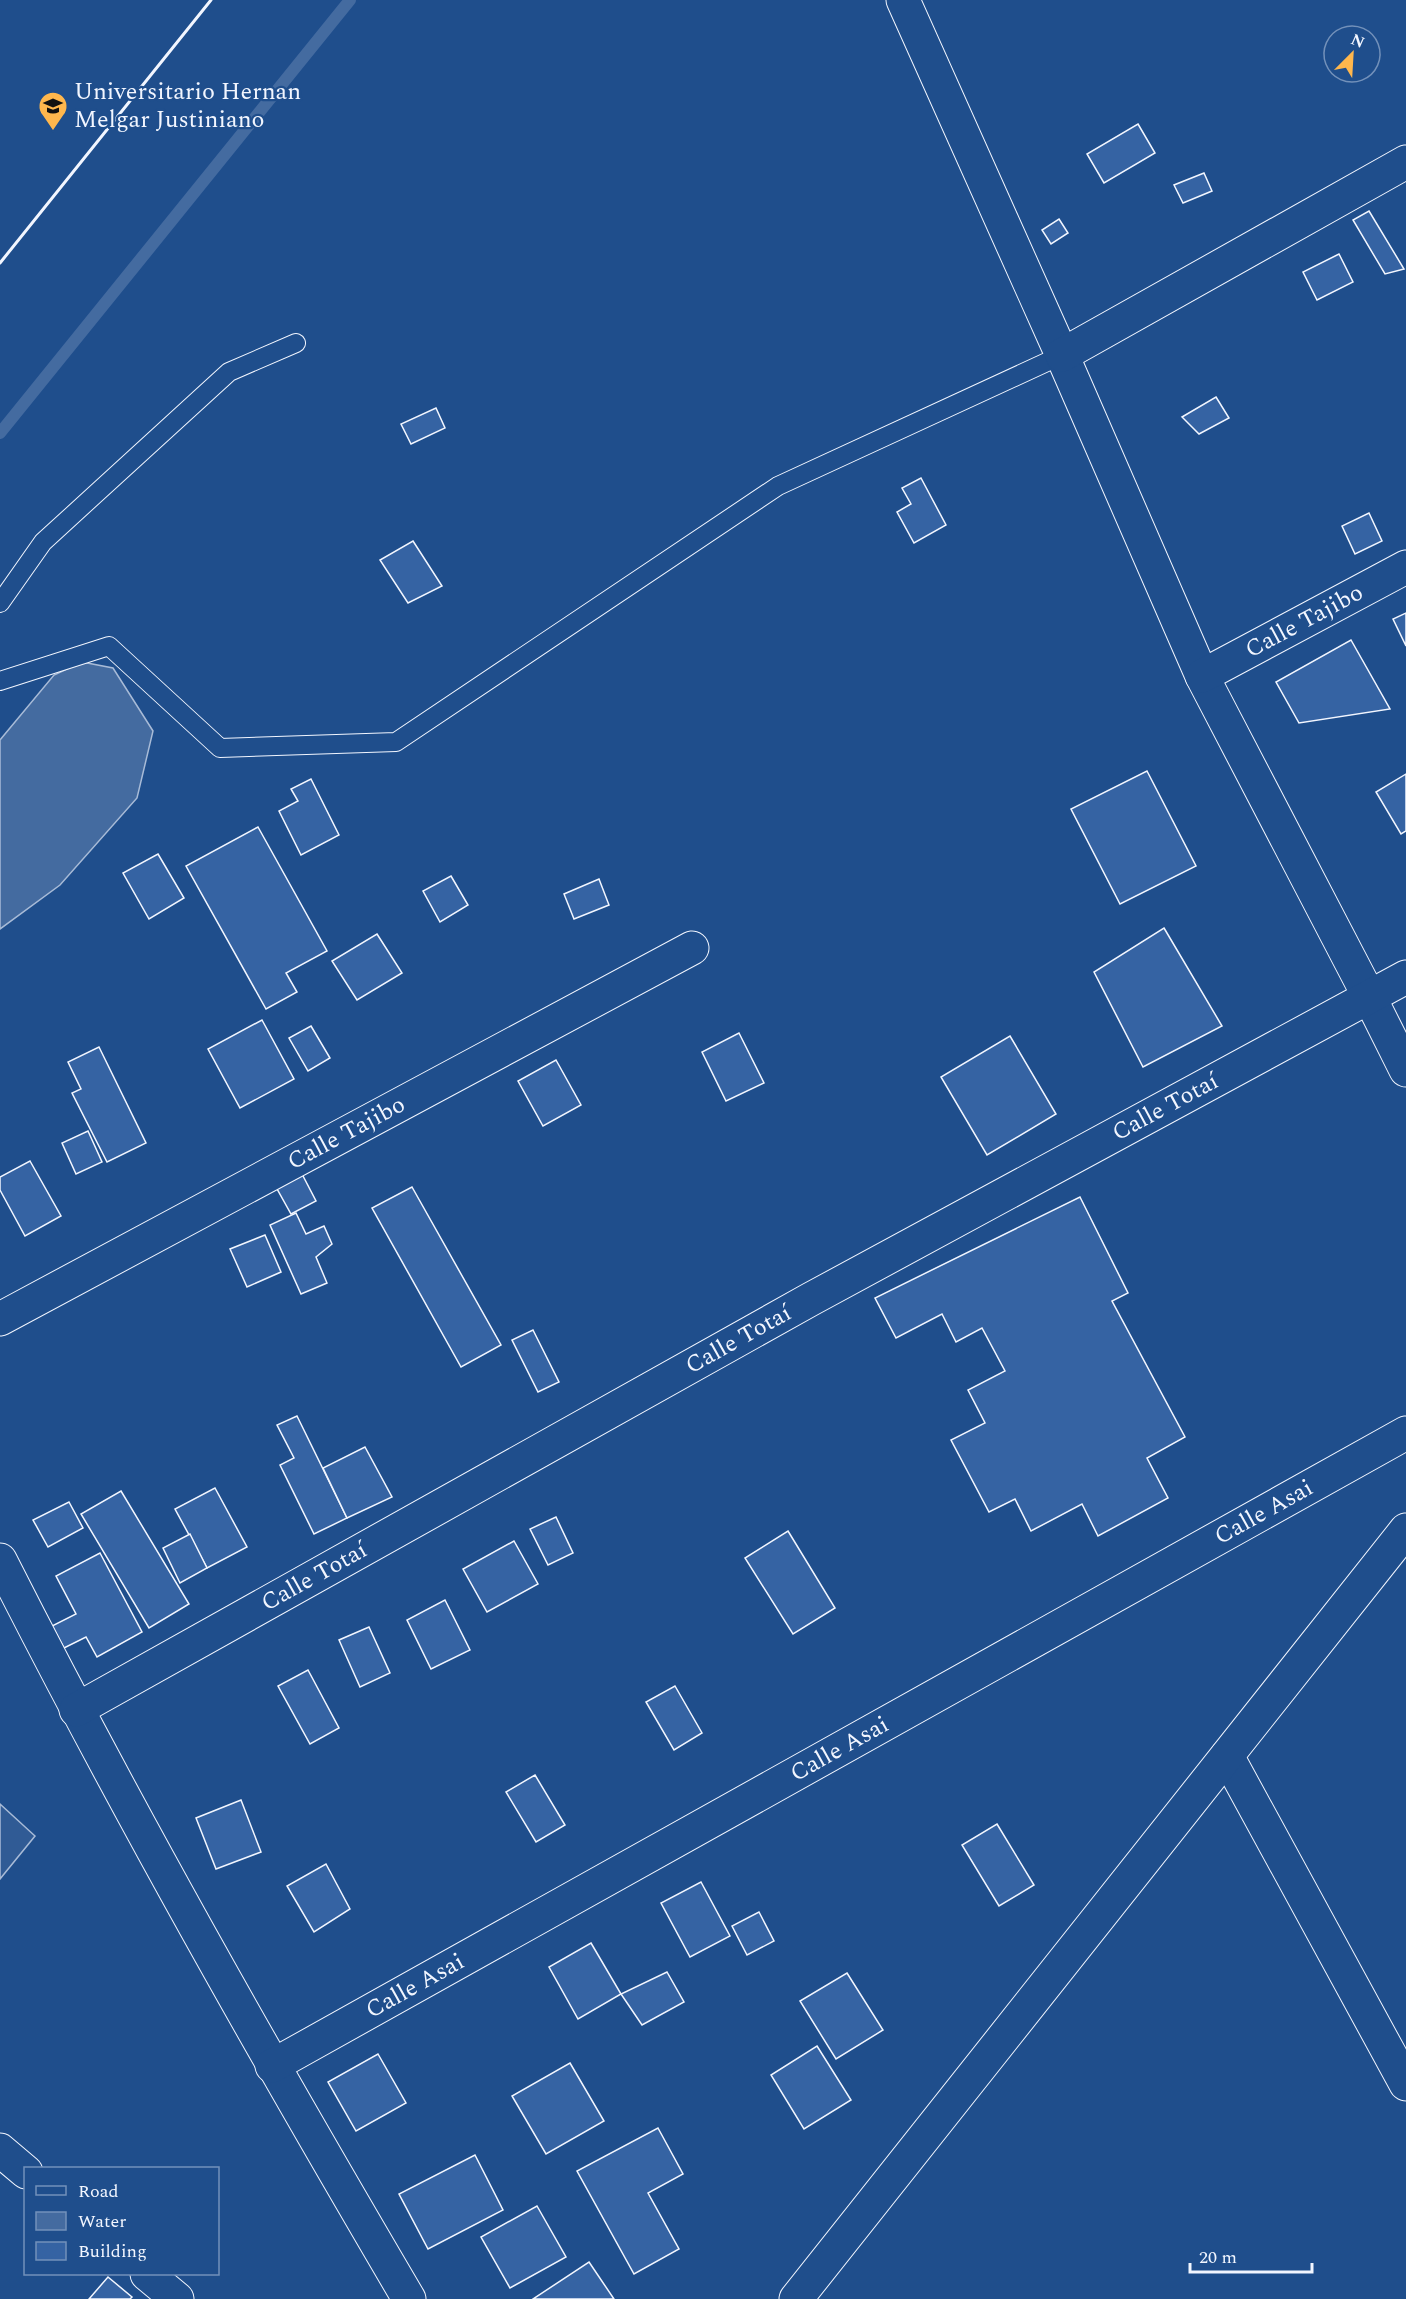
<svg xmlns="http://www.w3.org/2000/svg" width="1406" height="2299" font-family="Spectral,serif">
  <rect width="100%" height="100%" fill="#1f4e8c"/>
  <path fill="#305b95" stroke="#a8bbd7" stroke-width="1.5" d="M0 1804 35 1836 0 1879Z"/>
  <path fill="#446ba0" stroke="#a8bbd7" stroke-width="1.5" d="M82 662 113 668 153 731 137 798 60 885 0 929V740L54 675Z"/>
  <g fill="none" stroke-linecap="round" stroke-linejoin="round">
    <path stroke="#446ba0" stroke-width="12" d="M0 433 350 0"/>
  </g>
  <g fill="#3563a3" stroke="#f2f6ff" stroke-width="1.5">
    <path d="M1138 124 1155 153 1104 183 1087 154Z"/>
    <path d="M1204 173 1212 191 1183 203 1174 185Z"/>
    <path d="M1369 211 1404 269 1385 274 1353 220Z"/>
    <path d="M1059 219 1068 233 1051 244 1042 230Z"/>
    <path d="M1339 254 1353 282 1317 300 1303 272Z"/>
    <path d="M1216 397 1229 418 1199 434 1182 417Z"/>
    <path d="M436 408 445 428 411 444 401 424Z"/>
    <path d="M921 478 946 525 914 543 897 512 911 504 902 488Z"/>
    <path d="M1369 513 1382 541 1355 554 1342 526Z"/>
    <path d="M413 541 442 586 408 603 380 560Z"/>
    <path d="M1406 613V646L1393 619Z"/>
    <path d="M1351 640 1390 709 1299 723 1276 682Z"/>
    <path d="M1147 771 1196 866 1120 904 1071 809Z"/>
    <path d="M1406 774V831L1401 834 1376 792Z"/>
    <path d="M311 779 339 835 301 855 279 811 298 801 291 789Z"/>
    <path d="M258 827 327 951 286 973 297 992 266 1009 186 866Z"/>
    <path d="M158 854 184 898 149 919 123 873Z"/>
    <path d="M451 876 468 905 440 922 423 891Z"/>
    <path d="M599 879 609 905 574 919 564 894Z"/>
    <path d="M1164 928 1222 1026 1143 1067 1094 972Z"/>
    <path d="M377 934 402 973 357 1000 332 961Z"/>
    <path d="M262 1020 294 1079 240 1108 208 1049Z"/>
    <path d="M311 1026 330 1058 308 1071 289 1038Z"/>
    <path d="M739 1033 764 1083 726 1101 702 1052Z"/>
    <path d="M1010 1036 1056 1114 987 1155 941 1077Z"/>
    <path d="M99 1047 146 1143 107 1162 72 1093 81 1089 68 1062Z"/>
    <path d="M556 1060 581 1105 543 1126 518 1081Z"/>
    <path d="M88 1131 102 1162 76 1174 62 1143Z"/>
    <path d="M30 1161 61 1216 25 1236 0 1190V1177Z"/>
    <path d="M302 1174 316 1201 291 1214 276 1187Z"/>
    <path d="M412 1187 501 1345 461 1367 372 1208Z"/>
    <path d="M1080 1197 1128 1293 1112 1301 1185 1437 1147 1458 1168 1498 1098 1536 1082 1504 1031 1531 1015 1499 989 1512 951 1440 985 1423 968 1390 1005 1371 982 1328 956 1342 942 1314 896 1338 875 1298Z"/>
    <path d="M296 1213 306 1234 324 1226 332 1244 316 1257 327 1283 301 1294 270 1225Z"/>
    <path d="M265 1235 281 1272 247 1287 230 1249Z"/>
    <path d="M533 1330 559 1382 538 1392 512 1340Z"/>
    <path d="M297 1416 347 1518 314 1534 280 1465 294 1458 277 1425Z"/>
    <path d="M365 1447 392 1497 347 1518 323 1468Z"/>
    <path d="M215 1488 247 1547 207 1568 175 1509Z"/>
    <path d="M121 1491 189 1604 149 1628 81 1514Z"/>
    <path d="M69 1502 83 1528 48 1547 33 1520Z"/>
    <path d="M556 1517 573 1553 548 1565 530 1529Z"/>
    <path d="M788 1531 835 1608 793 1634 745 1558Z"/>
    <path d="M190 1534 207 1568 180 1583 163 1548Z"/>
    <path d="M514 1541 538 1584 487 1612 463 1569Z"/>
    <path d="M100 1553 142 1632 97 1657 86 1637 64 1648 52 1626 76 1614 56 1576Z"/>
    <path d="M445 1600 470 1650 431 1669 407 1620Z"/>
    <path d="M369 1627 390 1673 360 1687 339 1640Z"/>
    <path d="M308 1670 339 1728 310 1744 278 1686Z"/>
    <path d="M675 1686 702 1733 674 1750 646 1702Z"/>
    <path d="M535 1775 565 1825 536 1842 506 1792Z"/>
    <path d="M241 1800 261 1852 216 1869 196 1818Z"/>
    <path d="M997 1824 1034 1885 999 1906 962 1845Z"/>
    <path d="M326 1864 350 1909 314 1932 287 1886Z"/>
    <path d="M701 1882 730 1936 690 1957 661 1903Z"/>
    <path d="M759 1912 774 1941 747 1955 732 1926Z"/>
    <path d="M591 1943 621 1994 578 2019 549 1967Z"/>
    <path d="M667 1972 684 2002 642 2025 621 1994Z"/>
    <path d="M847 1973 883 2030 836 2059 800 2001Z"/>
    <path d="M817 2046 851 2100 804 2129 771 2075Z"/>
    <path d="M378 2054 406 2103 356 2131 328 2082Z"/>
    <path d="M570 2063 604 2121 546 2154 512 2096Z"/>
    <path d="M658 2128 683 2174 648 2193 679 2249 634 2274 577 2171Z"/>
    <path d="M475 2155 503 2210 428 2249 399 2194Z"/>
    <path d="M537 2206 566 2257 510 2288 481 2237Z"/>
    <path d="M589 2262 614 2299H533Z"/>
    <path d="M108 2277 132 2297 130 2299H89Z"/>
  </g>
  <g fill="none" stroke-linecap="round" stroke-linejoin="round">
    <g stroke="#f2f6ff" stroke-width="20">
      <g id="service">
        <path d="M0 603 43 542 229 372 296 343"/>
        <path d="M0 681 109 646 220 748 396 742 778 486 1062 355"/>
      </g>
    </g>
    <g stroke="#f2f6ff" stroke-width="35">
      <g id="minor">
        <path d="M903 0 1062 355 1202 676 1374 1006 1406 1070"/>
        <path d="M1062 355 1406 162"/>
        <path id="s1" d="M1202 676 1406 567"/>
        <path id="s2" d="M0 1319 692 948"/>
        <path d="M0 1560C127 1811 266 2056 409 2299"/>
        <path id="s3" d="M76 1710 811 1299 1406 977"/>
        <path d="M1227 1756 1406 2084"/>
        <path id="s4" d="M272 2066 1406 1433"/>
        <path d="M0 2150 26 2172"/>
        <path d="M147 2274 177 2299"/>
      </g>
    </g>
    <g stroke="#f2f6ff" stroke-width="35">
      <path id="tertiary" d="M796 2299 1406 1530"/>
    </g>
    <use href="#service" stroke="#1f4e8c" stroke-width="18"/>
    <use href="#minor" stroke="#1f4e8c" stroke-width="33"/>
    <use href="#tertiary" stroke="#1f4e8c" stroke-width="33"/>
    <path stroke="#f2f6ff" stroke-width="3" d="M0 263 211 0"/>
  </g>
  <defs>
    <g id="university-pin" transform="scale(1.5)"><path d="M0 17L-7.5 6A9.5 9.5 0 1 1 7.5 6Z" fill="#ffb74d" stroke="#1f4e8c"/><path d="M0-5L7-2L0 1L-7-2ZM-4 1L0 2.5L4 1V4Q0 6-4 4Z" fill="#111"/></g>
  </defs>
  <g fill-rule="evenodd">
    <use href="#university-pin" x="53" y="106"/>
  </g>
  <g text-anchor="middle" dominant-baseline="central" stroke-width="4.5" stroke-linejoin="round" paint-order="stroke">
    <g font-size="24" fill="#f2f6ff" stroke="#1f4e8c" text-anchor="start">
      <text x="74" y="92">Universitario Hernan<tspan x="74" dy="28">Melgar Justiniano</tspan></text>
    </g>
    <g font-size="24" fill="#f2f6ff" stroke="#1f4e8c">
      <text stroke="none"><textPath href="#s1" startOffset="116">Calle Tajibo</textPath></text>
      <text stroke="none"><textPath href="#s3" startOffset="1245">Calle Totaí</textPath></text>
      <text stroke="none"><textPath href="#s2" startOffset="393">Calle Tajibo</textPath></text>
      <text stroke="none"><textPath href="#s3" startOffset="759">Calle Totaí</textPath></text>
      <text stroke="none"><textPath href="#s4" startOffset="1136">Calle Asai</textPath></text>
      <text stroke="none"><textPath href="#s3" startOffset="273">Calle Totaí</textPath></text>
      <text stroke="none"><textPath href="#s4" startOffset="650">Calle Asai</textPath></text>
      <text stroke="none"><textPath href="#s4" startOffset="164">Calle Asai</textPath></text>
    </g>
  </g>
  <rect x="24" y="2167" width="195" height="108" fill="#1f4e8c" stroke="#7391ba" stroke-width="1.5"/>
  <rect x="36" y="2186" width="30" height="9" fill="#1f4e8c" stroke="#7391ba" stroke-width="1.5"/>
  <text x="78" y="2197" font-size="18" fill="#f2f6ff">Road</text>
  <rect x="36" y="2212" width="30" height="18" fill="#446ba0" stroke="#7391ba" stroke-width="1.5"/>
  <text x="78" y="2227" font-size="18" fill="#f2f6ff">Water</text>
  <rect x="36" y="2242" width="30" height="18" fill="#3563a3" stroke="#7391ba" stroke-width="1.5"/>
  <text x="78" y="2257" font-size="18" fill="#f2f6ff">Building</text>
  <g transform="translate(1352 54) rotate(24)"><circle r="28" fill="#1f4e8c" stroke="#7391ba" stroke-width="1.5"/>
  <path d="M0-4.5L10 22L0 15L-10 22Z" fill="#ffb74d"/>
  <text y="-9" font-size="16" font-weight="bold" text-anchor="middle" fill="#f2f6ff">N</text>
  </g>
  <path d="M1190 2263v9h122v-9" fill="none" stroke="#f2f6ff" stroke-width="3"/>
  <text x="1199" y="2263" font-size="18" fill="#f2f6ff" stroke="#1f4e8c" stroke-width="4.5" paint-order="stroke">20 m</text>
</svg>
